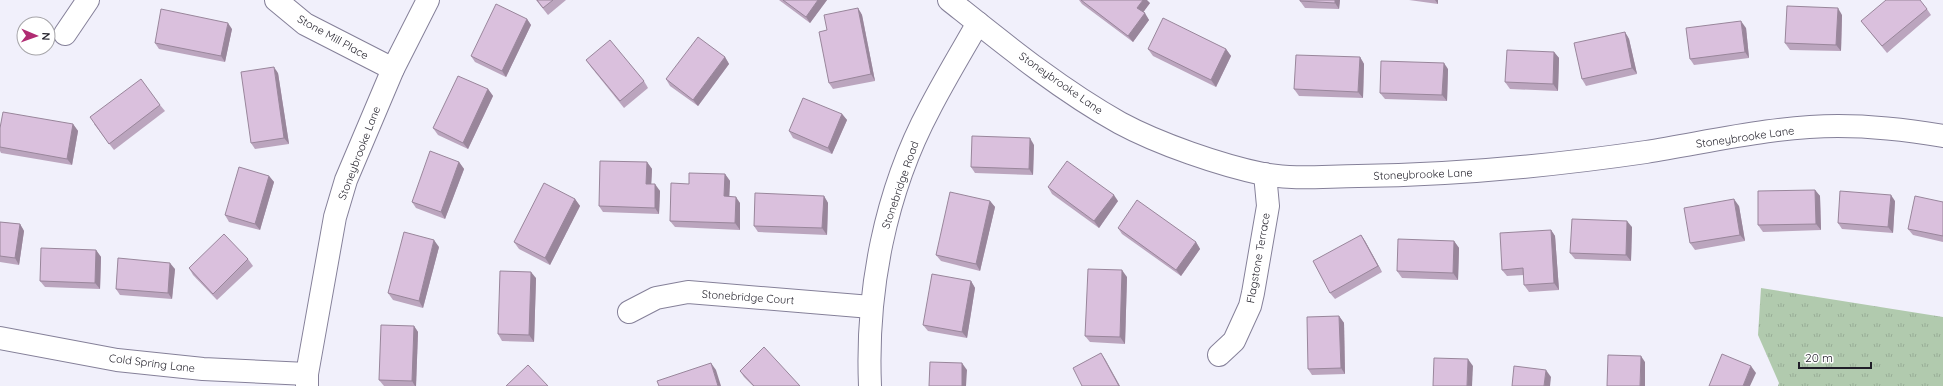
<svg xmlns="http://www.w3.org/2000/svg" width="1943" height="386" font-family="Quicksand,sans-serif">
  <defs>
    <pattern id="park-tufts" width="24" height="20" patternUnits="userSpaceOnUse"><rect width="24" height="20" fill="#b1caae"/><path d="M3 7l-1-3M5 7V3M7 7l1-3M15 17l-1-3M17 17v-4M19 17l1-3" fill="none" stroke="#98ad96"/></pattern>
  </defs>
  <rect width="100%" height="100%" fill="#f1f0fb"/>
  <path fill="url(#park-tufts)" d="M1761 288 1943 317V386H1778L1779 383 1758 335Z"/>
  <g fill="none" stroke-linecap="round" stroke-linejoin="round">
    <g stroke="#858099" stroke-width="24">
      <g id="minor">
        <path d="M276 0 305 24 393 69"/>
        <path d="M949 0C1003 43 1059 89 1120 123 1159 144 1220 165 1263 174 1293 180 1327 176 1358 176 1455 175 1550 166 1646 152 1709 142 1774 126 1838 126 1874 126 1908 130 1943 136"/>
        <path d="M65 34 88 0"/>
        <path d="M629 312 656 298 688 292 871 307"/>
        <path d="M0 338 117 360 203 369 307 374"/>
        <path d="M1219 355 1234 341 1250 306 1253 293 1268 206 1265 174"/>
        <path d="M307 386V374L335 217 346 180 393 69 428 0"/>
        <path d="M870 386C866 291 885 192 930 108 945 79 962 51 978 23"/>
      </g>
    </g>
    <use href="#minor" stroke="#fff" stroke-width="22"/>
  </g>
  <g fill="#bba5be">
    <path d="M536 0H566L548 15Z"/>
    <path d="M779 0H827L810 23Z"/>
    <path d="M1079 0 1150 3 1143 12 1149 20 1133 42 1082 4Z"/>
    <path d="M1340 0 1339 9 1305 8 1300 1Z"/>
    <path d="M1409 0H1438V4Z"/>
    <path d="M858 8 862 15 875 81 833 89 829 83 827 30Z"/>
    <path d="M1927 9 1931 15 1887 53 1866 27 1861 21Z"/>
    <path d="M1842 15 1841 51 1790 50 1785 43Z"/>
    <path d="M527 19 531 25 506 77 475 62 471 56Z"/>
    <path d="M1746 28 1749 58 1694 65 1690 59Z"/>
    <path d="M232 29 225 62 159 49 155 43Z"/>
    <path d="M1625 32 1629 39 1637 74 1586 86 1582 79Z"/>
    <path d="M1148 49H1226L1231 56 1216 87 1153 56Z"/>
    <path d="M1554 52 1559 58 1558 91 1510 89 1505 82Z"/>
    <path d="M725 57 729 64 698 106 670 86 666 79Z"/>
    <path d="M1360 57 1364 64 1363 98 1299 96 1294 89Z"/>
    <path d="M586 60 644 81 648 88 624 108 591 67Z"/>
    <path d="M1448 69 1447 101 1385 99 1380 93Z"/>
    <path d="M278 73 289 144 255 149 251 143Z"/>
    <path d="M488 89 493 96 468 149 438 135 433 128Z"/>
    <path d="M160 105 165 111 114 150 94 124Z"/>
    <path d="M842 114 847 120 832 154 793 138 789 131Z"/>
    <path d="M73 124 78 131 72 165 1 153 0 151V128Z"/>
    <path d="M1034 145 1033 175 975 173 971 167Z"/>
    <path d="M459 162 464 169 445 219 416 208 412 202Z"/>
    <path d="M647 162 652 169 651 184 660 191 659 214 603 212 599 206Z"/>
    <path d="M725 174 730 181 729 196 740 203V230L675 227 670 221 689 184Z"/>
    <path d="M269 176 274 182 260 230 229 222 225 215Z"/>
    <path d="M1048 187 1118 201 1099 228 1052 194Z"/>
    <path d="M1815 190 1820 196 1821 230 1763 232 1758 225Z"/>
    <path d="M824 196 828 203 827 235 758 232 754 226Z"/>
    <path d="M575 199 580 206 550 265 519 249 514 242Z"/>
    <path d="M990 201 995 207 980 271 941 261 936 255Z"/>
    <path d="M1895 201 1893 233 1842 229 1838 223Z"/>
    <path d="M1943 202V242L1913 235 1908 229Z"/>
    <path d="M1739 206 1745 241 1695 250 1690 243Z"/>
    <path d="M0 222 20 224 24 231 19 265 0 262Z"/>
    <path d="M1632 227 1631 261 1575 259 1570 253Z"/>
    <path d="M1118 228 1196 242 1200 249 1181 276 1122 234Z"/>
    <path d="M1551 230 1555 236 1559 290 1529 292 1524 285V275L1507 276 1502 270Z"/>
    <path d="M1361 235 1365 241 1382 272 1335 299 1330 293Z"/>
    <path d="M1454 241 1459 248 1458 280 1402 278 1397 271Z"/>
    <path d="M439 247 423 308 393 300 388 293Z"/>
    <path d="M96 250 101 257 100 289 45 287 40 281Z"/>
    <path d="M248 259 253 266 217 300 193 275 189 268Z"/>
    <path d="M175 269 172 299 120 295 116 289Z"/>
    <path d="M1127 277 1125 344 1090 342 1085 336Z"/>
    <path d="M536 278 534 342 502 341 498 334Z"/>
    <path d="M971 281 975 288 967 338 928 331 923 325Z"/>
    <path d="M1339 316 1344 323 1345 374 1312 375 1308 369Z"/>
    <path d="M414 326 418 332 416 386H384L379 380Z"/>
    <path d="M740 371 800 386H753L744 377Z"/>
  </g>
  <g fill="#99869b">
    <path d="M818 0H827L810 23 806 17Z"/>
    <path d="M1143 0H1147L1150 3 1142 14 1137 8Z"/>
    <path d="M1335 0H1340L1339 9 1335 3Z"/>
    <path d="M1435 0H1438V4Z"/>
    <path d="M858 8 862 15 875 81 871 74Z"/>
    <path d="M1838 8 1842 15 1841 51 1836 45Z"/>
    <path d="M1145 13 1149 20 1133 42 1128 36Z"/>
    <path d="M527 19 531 25 506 77 502 71Z"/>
    <path d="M1741 21 1746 28 1749 58 1745 52Z"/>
    <path d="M228 23 232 29 225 62 221 56Z"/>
    <path d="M1625 32 1629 39 1637 74 1632 68Z"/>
    <path d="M1226 49 1231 56 1216 87 1211 80Z"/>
    <path d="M1554 52 1559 58 1558 91 1553 84Z"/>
    <path d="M725 57 729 64 698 106 693 100Z"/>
    <path d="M1360 57 1364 64 1363 98 1358 92Z"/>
    <path d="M1444 63 1448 69 1447 101 1442 95Z"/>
    <path d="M274 67 278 73 289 144 284 138Z"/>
    <path d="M488 89 493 96 468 149 463 143Z"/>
    <path d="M842 114 847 120 832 154 828 148Z"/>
    <path d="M73 124 78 131 72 165 67 159Z"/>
    <path d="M1030 138 1034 145 1033 175 1029 169Z"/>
    <path d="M459 162 464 169 445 219 441 212Z"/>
    <path d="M647 162 652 169 651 190 646 184Z"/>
    <path d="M725 174 730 181 729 203 724 196Z"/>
    <path d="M269 176 274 182 260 230 255 224Z"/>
    <path d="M655 184 660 191 659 214 655 208Z"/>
    <path d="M1815 190 1820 196 1821 230 1816 224Z"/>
    <path d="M1114 195 1118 201 1099 228 1094 221Z"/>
    <path d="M1891 195 1895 201 1893 233 1888 227Z"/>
    <path d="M824 196 828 203 827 235 822 228Z"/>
    <path d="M736 197 740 203V230L735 223Z"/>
    <path d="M575 199 580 206 550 265 545 258Z"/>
    <path d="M1734 199 1739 206 1745 241 1740 235Z"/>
    <path d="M990 201 995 207 980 271 976 264Z"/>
    <path d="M1627 221 1632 227 1631 261 1626 255Z"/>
    <path d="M20 224 24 231 19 265 15 258Z"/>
    <path d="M1551 230 1555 236 1559 290 1554 283Z"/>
    <path d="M1361 235 1365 241 1382 272 1378 266Z"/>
    <path d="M434 240 439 247 423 308 419 301Z"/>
    <path d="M1454 241 1459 248 1458 280 1453 273Z"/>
    <path d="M1196 242 1200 249 1181 276 1176 270Z"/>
    <path d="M96 250 101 257 100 289 95 283Z"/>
    <path d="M170 263 175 269 172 299 168 293Z"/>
    <path d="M1122 270 1127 277 1125 344 1120 337Z"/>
    <path d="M531 272 536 278 534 342 529 335Z"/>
    <path d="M971 281 975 288 967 338 962 332Z"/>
    <path d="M1339 316 1344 323 1345 374 1341 368Z"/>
    <path d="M414 326 418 332 416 386H415L412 381Z"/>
    <path d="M1101 353 1105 359 1120 386H1119Z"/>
    <path d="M1641 356 1645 362V386H1640Z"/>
    <path d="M1468 359 1473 366 1472 386H1467Z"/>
    <path d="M711 363 716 370 721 386H718Z"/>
    <path d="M962 363 967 370 966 386H962Z"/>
    <path d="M1751 366 1756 373 1750 386H1743Z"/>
    <path d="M1546 370 1551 377 1550 386H1544Z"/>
  </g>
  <g fill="#dac0dd" stroke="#99869b">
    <path d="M537 0H553L543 8Z"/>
    <path d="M783 0H818L806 17Z"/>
    <path d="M1081 0H1143L1137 8 1145 13 1128 36Z"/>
    <path d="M1300 0H1335V3L1300 1Z"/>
    <path d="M1886 0H1920L1927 9 1882 46 1861 21Z"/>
    <path d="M496 4 527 19 502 71 471 56Z"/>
    <path d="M1787 6 1838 8 1836 45 1785 43Z"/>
    <path d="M858 8 871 74 829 83 819 32 827 30 824 15Z"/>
    <path d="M161 9 228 23 221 56 155 43Z"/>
    <path d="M1163 18 1226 49 1211 80 1148 49Z"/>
    <path d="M1741 21 1745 52 1690 59 1686 28Z"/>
    <path d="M1625 32 1632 68 1582 79 1574 43Z"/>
    <path d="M698 37 725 57 693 100 666 79Z"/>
    <path d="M610 40 644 81 620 101 586 60Z"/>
    <path d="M1507 50 1554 52 1553 84 1505 82Z"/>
    <path d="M1296 55 1360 57 1358 92 1294 89Z"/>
    <path d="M1381 61 1444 63 1442 95 1380 93Z"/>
    <path d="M274 67 284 138 251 143 241 72Z"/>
    <path d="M458 76 488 89 463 143 433 128Z"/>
    <path d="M141 79 160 105 109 144 90 117Z"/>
    <path d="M803 98 842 114 828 148 789 131Z"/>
    <path d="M3 112 73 124 67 159 0 147V128Z"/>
    <path d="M972 136 1030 138 1029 169 971 167Z"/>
    <path d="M430 151 459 162 441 212 412 202Z"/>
    <path d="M600 161 647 162 646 184H655V208L599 206Z"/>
    <path d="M1067 161 1114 195 1094 221 1048 187Z"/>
    <path d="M239 167 269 176 255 224 225 215Z"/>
    <path d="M689 173 725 174 724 196 736 197 735 223 670 221 671 183 689 184Z"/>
    <path d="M544 183 575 199 545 258 514 242Z"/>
    <path d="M1815 190 1816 224 1758 225V191Z"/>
    <path d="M1840 191 1891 195 1888 227 1838 223Z"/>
    <path d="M950 192 990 201 976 264 936 255Z"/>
    <path d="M755 193 824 196 822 228 754 226Z"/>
    <path d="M1915 196 1943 202V236L1908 229Z"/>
    <path d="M1734 199 1740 235 1690 243 1684 208Z"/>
    <path d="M1137 200 1196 242 1176 270 1118 228Z"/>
    <path d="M1572 219 1627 221 1626 255 1570 253Z"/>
    <path d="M0 222 20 224 15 258 0 256Z"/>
    <path d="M1551 230 1554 283 1524 285 1523 268 1502 270 1500 233Z"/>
    <path d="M404 232 434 240 419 301 388 293Z"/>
    <path d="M224 234 248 259 213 294 189 268Z"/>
    <path d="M1361 235 1378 266 1330 293 1313 261Z"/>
    <path d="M1398 239 1454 241 1453 273 1397 271Z"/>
    <path d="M41 248 96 250 95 283 40 281Z"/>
    <path d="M118 258 170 263 168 293 116 289Z"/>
    <path d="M1088 269 1122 270 1120 337 1085 336Z"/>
    <path d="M500 271 531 272 529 335 498 334Z"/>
    <path d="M932 274 971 281 962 332 923 325Z"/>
    <path d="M1339 316 1341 368 1308 369 1307 317Z"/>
    <path d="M381 325 414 326 412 381 379 380Z"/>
    <path d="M764 347 800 386H754L740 371Z"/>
    <path d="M1101 353 1119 386H1082L1073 368Z"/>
    <path d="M1722 354 1751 366 1743 386H1709Z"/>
    <path d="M1608 355 1641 356 1640 386H1607Z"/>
    <path d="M1434 358 1468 359 1467 386H1433Z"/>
    <path d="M930 362 962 363V386H929Z"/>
    <path d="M711 363 718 386H659L657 381Z"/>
    <path d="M528 365 548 386H506Z"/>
    <path d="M1514 366 1546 370 1544 386H1512Z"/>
  </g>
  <g text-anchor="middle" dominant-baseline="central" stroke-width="3" stroke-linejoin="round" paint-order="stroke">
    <g font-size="11" fill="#201e28" stroke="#fff">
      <text transform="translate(333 37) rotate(29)">Stone Mill Place</text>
      <text transform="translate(1061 83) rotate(35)">Stoneybrooke Lane</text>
      <text transform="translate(1745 137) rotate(-8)">Stoneybrooke Lane</text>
      <text transform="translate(359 153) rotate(-69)">Stoneybrooke Lane</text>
      <text transform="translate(1423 174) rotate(-2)">Stoneybrooke Lane</text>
      <text transform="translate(900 185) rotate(-71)">Stonebridge Road</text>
      <text transform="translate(1258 258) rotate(-80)">Flagstone Terrace</text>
      <text transform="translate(748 297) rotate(4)">Stonebridge Court</text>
      <text transform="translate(152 363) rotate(7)">Cold Spring Lane</text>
    </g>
  </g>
  <g transform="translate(36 36) rotate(92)"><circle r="19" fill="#ffffff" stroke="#a6a5a9"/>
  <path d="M0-3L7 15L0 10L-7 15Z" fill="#b02b72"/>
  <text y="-6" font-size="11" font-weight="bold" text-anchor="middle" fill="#201e28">N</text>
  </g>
  <path d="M1799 362v6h72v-6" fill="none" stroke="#201e28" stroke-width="2"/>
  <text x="1805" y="362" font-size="12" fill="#201e28" stroke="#ffffff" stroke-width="3" paint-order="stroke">20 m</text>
</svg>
